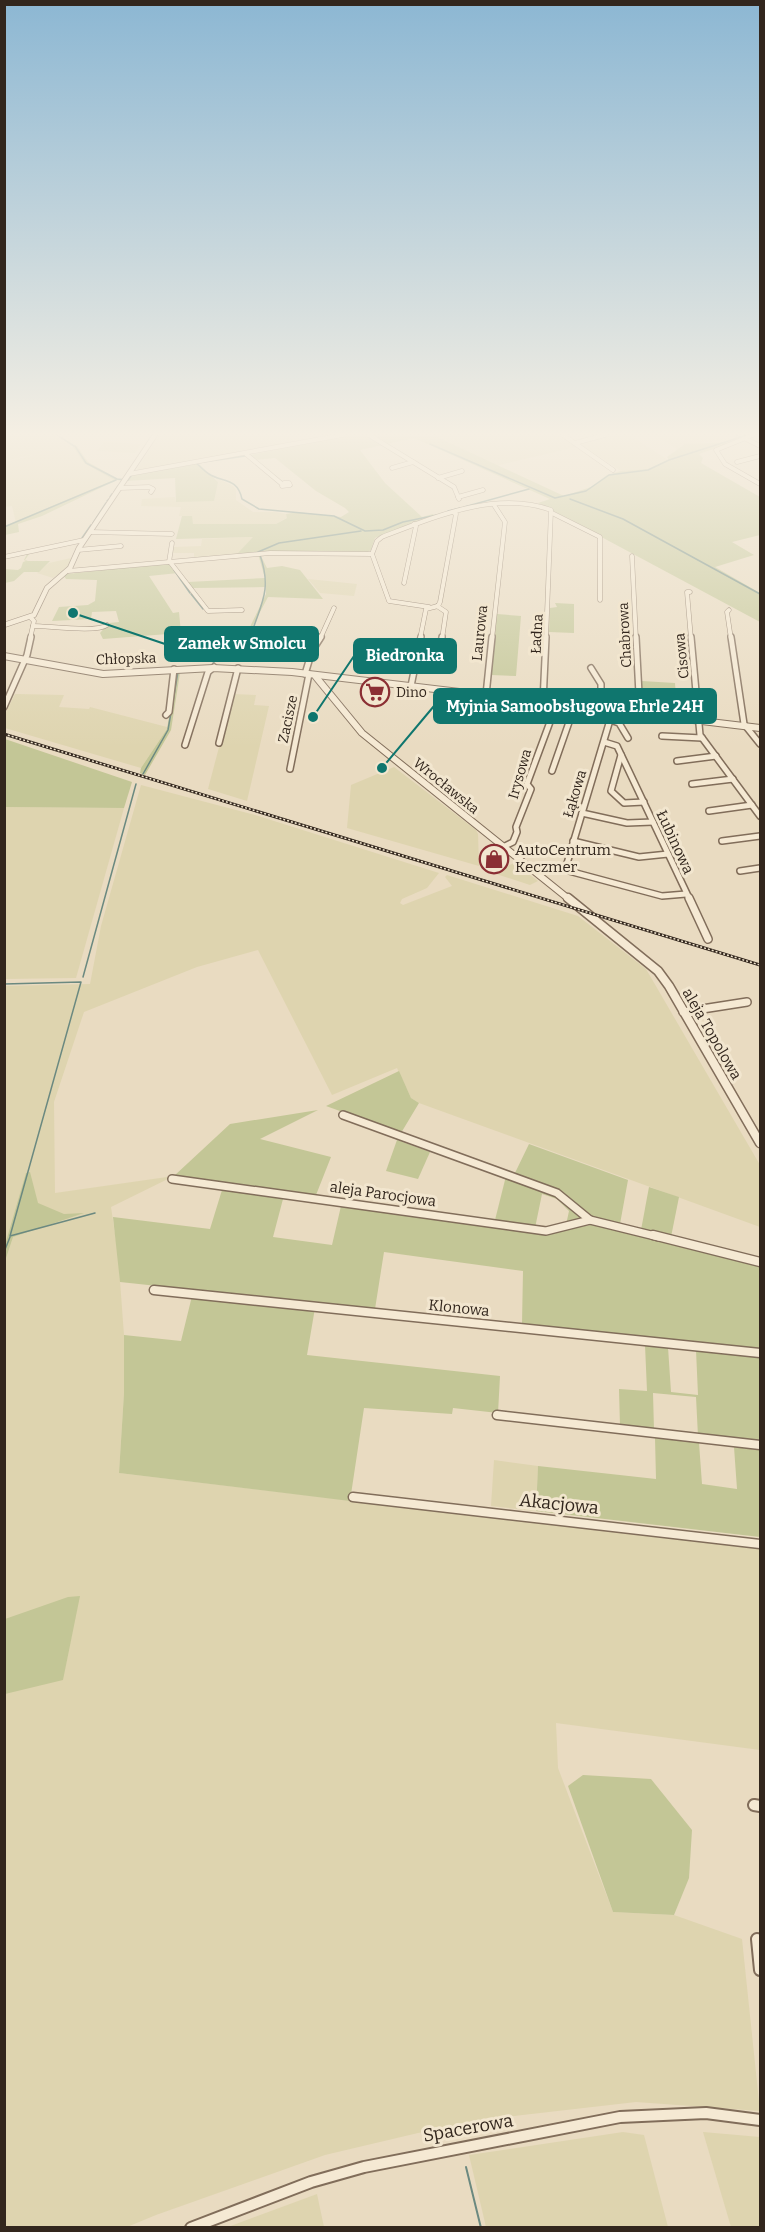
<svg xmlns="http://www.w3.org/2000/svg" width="765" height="2232" font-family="Bitter,serif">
  <rect width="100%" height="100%" fill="#e9dbc1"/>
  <g fill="#ded4af">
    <path d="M5 435H54L72 446 63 449 73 447 84 463 115 480 16 523 12 506 5 507 4 462 47 452 5 461Z"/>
    <path d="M159 435H288L297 443 135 472Z"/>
    <path d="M433 435H560L576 447 495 466Z"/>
    <path d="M610 435H630L668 460 648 469 621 471 580 444Z"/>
    <path d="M655 435H715L727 440 685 444 677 449Z"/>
    <path d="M104 442 141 444 135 453 97 451Z"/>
    <path d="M215 477 233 486 236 490V500L253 512H275L286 514 288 517 276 524H193L191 516H179L181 507 141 506 142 499 175 497 176 502 218 482Z"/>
    <path d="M254 537 237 554 194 558V553H173L174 547 201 546 202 539Z"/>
    <path d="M71 558 69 567 53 578 37 573 49 563Z"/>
    <path d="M308 579 357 584 354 596 320 593Z"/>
    <path d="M15 694 64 695 59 707 89 709 90 707 167 727V729L141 768 5 728V714Z"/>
    <path d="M233 694 256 695 254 705 269 706 247 801 208 789Z"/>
    <path d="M394 767 476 830 478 834 479 866 347 828 351 785Z"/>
    <path d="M141 785 255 815 439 873 427 888 402 899 400 903 403 905 452 886 445 877 447 875 578 916 646 969 760 1165V1227L419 1103 411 1098 397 1068 332 1095 258 950 197 967 84 1012 54 1102 55 1193 174 1176 111 1207 118 1254 124 1335V1393L119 1473 760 1549V1750L556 1723 558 1768 613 1912 674 1915 742 1939 760 2111 636 2102 514 2116 488 2123 418 2133 325 2155 156 2215 127 2227H5L4 986 90 984 101 926Z"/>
    <path d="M4 807 124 808 76 978 5 979Z"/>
    <path d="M514 863 538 881 530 885 493 873Z"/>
    <path d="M494 1460 538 1466 536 1511 491 1506Z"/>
    <path d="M623 2132 644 2135 668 2227H486L469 2155Z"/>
    <path d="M703 2132 760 2137V2227H731Z"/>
    <path d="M317 2194 324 2227H228Z"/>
  </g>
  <g fill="#c3c696">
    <path d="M349 435H367L383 445 360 450 385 483 422 517 433 514 435 516 375 538 371 550 366 553 286 551 237 554 253 537 176 539 182 516H192L193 524H276L287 518 286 514 297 512 341 517 349 512 345 508 316 491 275 458 255 460 250 455Z"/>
    <path d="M372 435 435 436 564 496 591 487 607 475 621 471 648 469 669 460 667 457 685 444 733 442 699 454 703 458 701 463 760 497V535L732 542 754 555 715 567 760 593V622L538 503 550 499 414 438 386 444Z"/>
    <path d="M77 446 88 462 118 479H124L123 481 117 480 42 516 18 524 19 532 5 535V526L114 480 84 463 73 447Z"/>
    <path d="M198 463 218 482 214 501 176 502 175 478 126 481 130 474Z"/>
    <path d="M27 554H29L25 560 28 561H50L39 572H24L14 581 5 583V569L18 570 21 568 23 562 26 561 24 560Z"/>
    <path d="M258 554H260L267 568 282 566 300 570 323 599 268 597 251 629 249 647 224 648 213 666H210L219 655 222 646H246L249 629 266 594V587L193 588 188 582 265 578Z"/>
    <path d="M169 563 178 573 149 576 173 613 179 612 181 633 103 639 100 633 109 623 119 622 116 611 92 612 91 619 52 621 59 607 88 605 95 601 97 580 66 579 64 576 67 574Z"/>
    <path d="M555 603 574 604V633L549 632 550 608 557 607Z"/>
    <path d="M497 614 521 616 516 676 491 675Z"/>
    <path d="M210 669 206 672 180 673 171 730 145 775 140 773 141 768 167 729 177 671Z"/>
    <path d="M642 681 675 683 676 697 642 695Z"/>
    <path d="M5 739 132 782 124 808 5 807Z"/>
    <path d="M399 1071 411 1098 419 1103 401 1133 326 1106Z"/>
    <path d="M318 1110 260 1139 331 1157 316 1195 174 1176 230 1124Z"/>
    <path d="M397 1140 430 1152 418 1179 386 1171Z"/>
    <path d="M529 1144 628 1180 620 1224 593 1218 564 1195 514 1175Z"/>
    <path d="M30 1172 38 1203 64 1214 84 1213 13 1237 5 1261V1245L26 1173Z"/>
    <path d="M506 1176 556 1195 582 1217 575 1223 566 1225 569 1211 557 1199 542 1194 535 1228 495 1220Z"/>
    <path d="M649 1187 679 1197 671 1237 641 1230Z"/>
    <path d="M222 1190 283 1199 273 1237 332 1245 341 1206 544 1233 596 1224 760 1265V1351L522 1324 523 1271 384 1252 375 1309 120 1282 113 1217 210 1229Z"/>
    <path d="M192 1296 315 1308 307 1355 500 1376 498 1413 453 1408 452 1414 364 1408 350 1501 119 1473 124 1393V1335L181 1341Z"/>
    <path d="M645 1345 668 1347 671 1392 698 1395 696 1350 760 1357V1442L698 1436 696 1397 653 1393 654 1430 620 1426 619 1389 647 1391Z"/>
    <path d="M655 1438 699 1443 702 1484 737 1489 734 1447 760 1450V1537L536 1511 538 1466 656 1479Z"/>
    <path d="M80 1596 63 1680 5 1694V1619L68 1597Z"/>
    <path d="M583 1775 651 1779 692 1830 689 1878 674 1915 613 1912 568 1786Z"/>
  </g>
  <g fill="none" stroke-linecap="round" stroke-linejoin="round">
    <g stroke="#6b8980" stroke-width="1.5">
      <path d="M57 435 74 446"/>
      <path d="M736 435 741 437"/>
      <path d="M430 444 555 498 586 491 609 475 648 470 669 460 747 435"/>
      <path d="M75 446 86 463 117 479 128 480 131 476"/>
      <path d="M197 463 245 456"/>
      <path d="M197 464C201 467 204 471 209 474 223 483 237 477 242 499L259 509 334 516 365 531 383 530 403 522 437 515"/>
      <path d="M114 492 118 486"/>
      <path d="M110 497 112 494"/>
      <path d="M570 499 623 519 760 594"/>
      <path d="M107 501 109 499"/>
      <path d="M464 507 529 489"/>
      <path d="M448 511 460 508"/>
      <path d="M93 523 106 503"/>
      <path d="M4 527 116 480"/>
      <path d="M82 538 91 525"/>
      <path d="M258 552 279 543 361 531"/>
      <path d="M174 570 190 593"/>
      <path d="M191 594 203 609"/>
      <path d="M212 665 223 648 248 646C257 608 274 595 260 555"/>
      <path d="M143 774 168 730 178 672"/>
      <path d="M83 977 136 784"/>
      <path d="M4 984 81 982 10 1236 95 1213"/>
      <path d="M4 1252 10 1237"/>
    </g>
    <path stroke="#6b8980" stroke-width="2" d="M466 2167 481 2228"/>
    <g stroke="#816d5a" stroke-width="5">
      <g id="minor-far4">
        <path d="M369 435 454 487 459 499"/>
        <path d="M563 435 613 470"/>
        <path d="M753 435 716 450 725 464 760 484"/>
        <path d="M746 439 760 446"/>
        <path d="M575 443 605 435"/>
        <path d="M246 454 282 484"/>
        <path d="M737 462 760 456"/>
        <path d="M392 468 413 462"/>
        <path d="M129 474 342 435"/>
        <path d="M438 478 462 471"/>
        <path d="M284 483H289L290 485 282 486Z"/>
        <path d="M120 488 149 487 153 489 151 492"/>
        <path d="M458 497 483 490"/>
        <path d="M552 513 600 537V600"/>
        <path d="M90 532 172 534"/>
        <path d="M78 550 121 546"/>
        <path d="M372 554 377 541 382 537C434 517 496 490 551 510L546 639"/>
        <path d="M372 554 389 601 429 607"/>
        <path d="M632 556 636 639"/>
        <path d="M4 557 84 540"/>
        <path d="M169 562 172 543"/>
        <path d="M170 562 208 611 242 610"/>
        <path d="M68 571 270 553 372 554"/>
        <path d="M404 583 416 526 414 524"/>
        <path d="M690 592H687L691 639"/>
        <path d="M437 606 446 612 442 639"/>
        <path d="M729 610 727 612 731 639"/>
        <path d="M30 617 34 621 30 639"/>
        <path d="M33 626C49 626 97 633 107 625"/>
        <path d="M320 639 334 608"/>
        <path d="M420 639 426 609 438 606 440 602 456 514 453 512"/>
        <path d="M492 639 505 522 494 505"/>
      </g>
    </g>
    <g stroke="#816d5a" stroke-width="8">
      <g id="minor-far3">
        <path d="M636 637 640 713"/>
        <path d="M691 637 700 735 760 816"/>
        <path d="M731 637 744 724 760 744"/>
        <path d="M417 655 435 657 440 654 442 637"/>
        <path d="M591 668 601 684V708"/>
        <path d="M305 674 312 651 321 637"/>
        <path d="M411 686 421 637"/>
        <path d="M486 695 492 637"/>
        <path d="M543 702 546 637"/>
        <path d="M4 707 27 655 31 637"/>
        <path d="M613 710 565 870 662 896 686 894"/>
        <path d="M166 715 169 712 174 669"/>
        <path d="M610 720 619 723 628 738"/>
        <path d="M662 736 702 738"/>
        <path d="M604 742 617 746 690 900"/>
        <path d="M219 743 238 668"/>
        <path d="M185 745 208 672 214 667"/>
        <path d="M621 755 611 791 624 803 644 802"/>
        <path d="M677 761 716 756"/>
        <path d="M290 769 309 674"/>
        <path d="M552 771 575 705"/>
        <path d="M692 784 733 779"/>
        <path d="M709 811 752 805"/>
        <path d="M582 813 627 823 653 822"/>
        <path d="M573 841 639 857 668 854"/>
        <path d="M722 841 760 836"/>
        <path d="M503 847 513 842 517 832 516 827 531 789 527 784 557 703"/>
        <path d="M740 871 760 868"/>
      </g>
    </g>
    <g stroke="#816d5a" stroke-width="10">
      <g id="minor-far2">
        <path d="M689 898 708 939"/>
        <path d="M683 1012 747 1002"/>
        <path d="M343 1115 557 1193 590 1220"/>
        <path d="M172 1179 546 1231 590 1220 659 1237"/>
      </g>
    </g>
    <g stroke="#816d5a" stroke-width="11">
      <g id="minor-far1">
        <path d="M653 1235 760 1262"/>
        <path d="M154 1290 760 1353"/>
        <path d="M497 1415 760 1445"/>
        <path d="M353 1497 760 1544"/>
      </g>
    </g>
    <g stroke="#816d5a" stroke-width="14">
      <g id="minor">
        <path d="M754 1805 760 1806"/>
        <path d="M760 1940 757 1939 760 1970"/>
        <path d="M191 2228 311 2182 364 2167 620 2117 706 2113 760 2120"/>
      </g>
    </g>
    <g stroke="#816d5a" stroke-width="6">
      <path id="tertiary-far2" d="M4 625 34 615 47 588 70 568 79 548 155 435"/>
    </g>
    <g stroke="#816d5a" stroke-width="8">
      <g id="tertiary-far1">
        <path d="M4 656 103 674 213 668 292 672 760 728"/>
        <path d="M316 677 362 733 570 900"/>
      </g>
    </g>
    <g stroke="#816d5a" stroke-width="11">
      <path id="tertiary" d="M568 898 658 971 669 986 760 1143"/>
    </g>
    <use href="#minor-far4" stroke="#f5e9d3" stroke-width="4"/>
    <use href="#minor-far3" stroke="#f5e9d3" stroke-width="5"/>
    <use href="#minor-far2" stroke="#f5e9d3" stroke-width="7"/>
    <use href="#minor-far1" stroke="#f5e9d3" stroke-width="8"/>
    <use href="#minor" stroke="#f5e9d3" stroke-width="10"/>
    <use href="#tertiary-far2" stroke="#f5e9d3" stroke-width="4.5"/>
    <use href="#tertiary-far1" stroke="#f5e9d3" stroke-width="6"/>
    <use href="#tertiary" stroke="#f5e9d3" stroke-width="8"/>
    <g stroke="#32261d" stroke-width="3">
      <path id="rail" d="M4 734 760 965"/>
    </g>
    <use href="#rail" stroke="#f2e6cf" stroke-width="1.5" stroke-dasharray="2" stroke-linecap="butt"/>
  </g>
  <linearGradient id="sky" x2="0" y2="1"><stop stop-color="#8cb7d3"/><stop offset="0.58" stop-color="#f5efe3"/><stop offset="1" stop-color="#f5efe3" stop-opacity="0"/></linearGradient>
  <rect width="765" height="748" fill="url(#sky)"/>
  <defs>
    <g id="supermarket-ring" transform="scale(1.5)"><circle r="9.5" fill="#f2e6cf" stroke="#8b2f34" stroke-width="1.5"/><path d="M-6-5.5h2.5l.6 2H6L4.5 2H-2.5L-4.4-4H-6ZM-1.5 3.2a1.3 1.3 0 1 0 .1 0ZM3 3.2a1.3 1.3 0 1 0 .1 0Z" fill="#8b2f34"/></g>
    <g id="shop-ring" transform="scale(1.5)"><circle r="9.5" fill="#f2e6cf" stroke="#8b2f34" stroke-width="1.5"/><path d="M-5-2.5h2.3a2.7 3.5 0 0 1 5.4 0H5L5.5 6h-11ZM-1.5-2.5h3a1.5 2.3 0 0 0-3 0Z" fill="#8b2f34"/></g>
  </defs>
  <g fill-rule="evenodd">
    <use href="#supermarket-ring" x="375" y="692"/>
    <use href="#shop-ring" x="494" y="859"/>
  </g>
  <g text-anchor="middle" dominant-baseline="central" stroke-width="6" stroke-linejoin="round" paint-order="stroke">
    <g font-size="14" fill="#32261d" stroke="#f2e6cf">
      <text transform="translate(480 633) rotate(-84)">Laurowa</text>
      <text transform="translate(537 634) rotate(-87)">Ładna</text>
      <text transform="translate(625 635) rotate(-93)">Chabrowa</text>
      <text transform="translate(682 656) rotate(-96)">Cisowa</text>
      <text transform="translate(126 659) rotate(-2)">Chłopska</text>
      <text transform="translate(288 719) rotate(-78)">Zacisze</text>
      <text transform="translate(520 774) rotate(-74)">Irysowa</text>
      <text transform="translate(446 786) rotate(39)">Wrocławska</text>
      <text transform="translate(575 794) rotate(-73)">Łąkowa</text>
    </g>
    <g font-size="14" fill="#32261d" stroke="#f2e6cf" text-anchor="start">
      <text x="396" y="692">Dino</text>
    </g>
    <g font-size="15" fill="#32261d" stroke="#f2e6cf">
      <text transform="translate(675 842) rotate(65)">Łubinowa</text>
      <text transform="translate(712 1034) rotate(60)">aleja Topolowa</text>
      <text transform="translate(383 1194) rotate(8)">aleja Parocjowa</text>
      <text transform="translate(459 1308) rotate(6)">Klonowa</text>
    </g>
    <g font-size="15" fill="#32261d" stroke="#f2e6cf" text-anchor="start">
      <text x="515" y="850">AutoCentrum<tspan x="515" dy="17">Keczmer</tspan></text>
    </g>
    <g font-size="18" fill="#32261d" stroke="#f2e6cf">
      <text transform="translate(559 1504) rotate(6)">Akacjowa</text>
      <text transform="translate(468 2128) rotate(-10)">Spacerowa</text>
    </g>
  </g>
  <path fill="none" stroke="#0f766e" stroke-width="2" d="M73 613L165 644M313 717L354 656M382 768L434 706"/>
  <g fill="#0f766e" stroke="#f2e6cf" stroke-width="2">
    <circle cx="73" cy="613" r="6"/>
    <circle cx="313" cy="717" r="6"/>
    <circle cx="382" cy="768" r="6"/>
  </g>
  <g fill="#0f766e" stroke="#0f766e" stroke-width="2">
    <rect x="165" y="627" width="153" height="34" rx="6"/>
    <rect x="354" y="639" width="102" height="34" rx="6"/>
    <rect x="434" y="689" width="282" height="34" rx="6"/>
  </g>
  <g font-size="16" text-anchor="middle" font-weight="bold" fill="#fff">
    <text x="242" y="649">Zamek w Smolcu</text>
    <text x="405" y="661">Biedronka</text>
    <text x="575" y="712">Myjnia Samoobsługowa Ehrle 24H</text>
  </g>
  <rect width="765" height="2232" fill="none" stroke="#32261d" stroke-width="12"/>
</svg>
